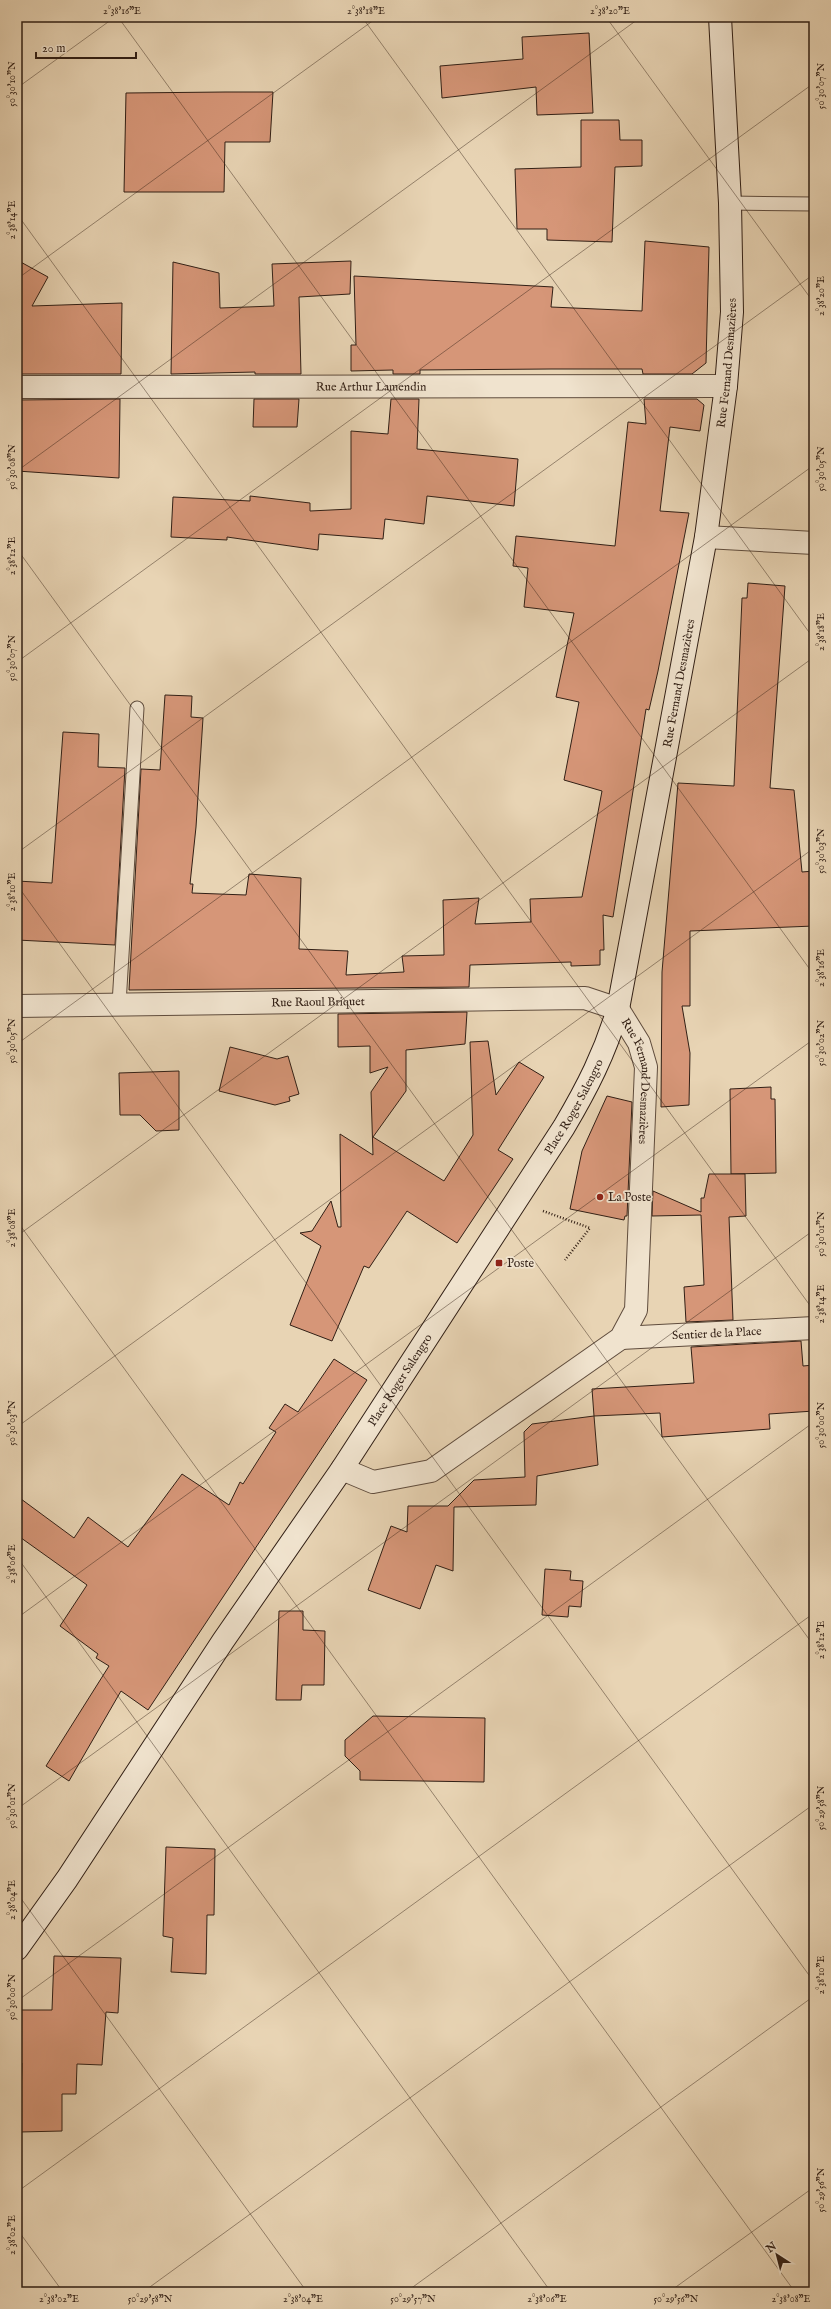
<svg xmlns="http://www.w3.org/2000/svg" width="831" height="2309" font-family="'IM FELL English',serif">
  <rect width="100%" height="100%" fill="#e8d4b4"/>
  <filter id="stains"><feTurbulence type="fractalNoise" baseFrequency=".005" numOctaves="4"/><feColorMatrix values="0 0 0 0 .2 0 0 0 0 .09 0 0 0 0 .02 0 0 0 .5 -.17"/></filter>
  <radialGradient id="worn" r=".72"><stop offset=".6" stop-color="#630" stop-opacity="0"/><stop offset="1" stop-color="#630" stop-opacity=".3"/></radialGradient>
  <g fill="#d69678" stroke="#311f15">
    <path d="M589 33 593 113 537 115 536 87 442 98 440 66 523 59 522 37Z"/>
    <path d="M225 92H273L270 142H225L224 192H124L126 93Z"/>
    <path d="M581 120H619L620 140H642V166L615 167 612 242 547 240V229H517L515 169 581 167Z"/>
    <path d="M645 241 709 247 706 363 692 374H643L642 369H551L420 370V374H393V370L351 371V345H356L354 276 553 287 551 307 642 311Z"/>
    <path d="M17 260 48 277 32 306 122 303 121 374H17Z"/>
    <path d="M351 261 350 294 299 297 301 374H255V372L171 374 173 262 219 273 220 308 274 306 272 264Z"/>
    <path d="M120 399 119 478 17 471V400Z"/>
    <path d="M254 399H299L297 427H253Z"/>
    <path d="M391 399H419L417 449 518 459 514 506 427 496 424 524 385 519 383 539 319 534 318 550 227 537V540L171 537 173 497 250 501V496L310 503V511L351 509V431L388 434Z"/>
    <path d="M644 399H697L704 405 700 431 670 427 660 511 689 513 658 671 649 710 646 709 613 917 603 915 604 950H600V965L571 966V962L470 965 469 987 129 990 141 769 160 770 165 695 192 696 191 717 203 718 196 827 190 884H193L192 893 246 895 249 874 301 878 299 949 348 951 346 975 404 972 402 956 444 955 443 900 479 898 475 924 531 922 530 899 582 897 602 791 564 780 579 702 556 697 574 613 524 607 528 568 513 566 516 536 615 546 628 422 646 424Z"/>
    <path d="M748 583 785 586 770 788 794 790 802 872 814 871V926L690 931V1006H682L690 1053 689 1105 661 1107 662 972 678 783 734 786 742 598H747Z"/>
    <path d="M63 732 99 734 98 767 125 768 115 945 17 940V881L52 883Z"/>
    <path d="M467 1012 465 1044 406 1050V1091L373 1137 444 1181 473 1135 470 1042 488 1041 496 1095 519 1062 544 1077 498 1150 513 1159 457 1243 407 1211 369 1268 364 1266 332 1341 290 1325 321 1246 300 1233 312 1231 331 1201 338 1227H341L340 1134 373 1155 371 1092 388 1067 370 1073V1046L338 1047V1014Z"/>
    <path d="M230 1047 277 1059 288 1056 299 1094 289 1097 290 1101 275 1105 219 1091Z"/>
    <path d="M179 1071V1130L156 1131 140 1115H120L119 1073Z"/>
    <path d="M771 1087V1099H775L776 1173 731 1174 730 1089Z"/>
    <path d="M607 1096 632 1102 627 1216H625L624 1220 570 1209 582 1151Z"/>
    <path d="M709 1174H745L746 1216 729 1217 733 1320 686 1322 684 1287 704 1285 701 1215 652 1216 653 1191 701 1212V1198H704Z"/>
    <path d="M801 1341 803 1366 814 1365V1411L769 1414 770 1429 662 1437 660 1413 594 1416 592 1389 694 1383 691 1347Z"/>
    <path d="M334 1359 367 1380 148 1710 121 1691 69 1781 46 1766 109 1666 96 1658 98 1654 60 1626 87 1585 17 1535V1496L74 1538 88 1517 128 1547 182 1474 229 1505 240 1482 243 1484 276 1432 269 1428 285 1404 298 1412Z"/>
    <path d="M594 1416 598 1465 537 1476 536 1505 454 1507 453 1571 436 1565 420 1609 368 1590 391 1526 407 1532 408 1506H448L474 1480 525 1477 524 1432 532 1424Z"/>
    <path d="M545 1569 571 1571 570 1580 583 1581 581 1607 569 1606 568 1617 542 1615Z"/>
    <path d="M279 1611H303V1630L325 1631 324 1685H302L301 1700H276Z"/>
    <path d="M373 1716 485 1718 484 1782 360 1780V1771L345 1756V1740Z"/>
    <path d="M166 1847 215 1849 214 1915H207L206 1974 171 1972 173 1938 163 1936Z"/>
    <path d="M54 1956 121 1958 118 2013 106 2012 102 2065 77 2064 76 2094H62V2131L20 2132 22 2063 18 2062 19 2010H52Z"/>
  </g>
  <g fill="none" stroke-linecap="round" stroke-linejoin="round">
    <g stroke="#5f4c3d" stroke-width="15">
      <g id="lane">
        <path d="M730 203 814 204"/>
        <path d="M119 1004 137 708"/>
      </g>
    </g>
    <g stroke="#5f4c3d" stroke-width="24">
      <g id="street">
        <path id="s1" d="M17 387 726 386"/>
        <path d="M706 537 814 543"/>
        <path id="s2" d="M17 1006 585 998 618 1009 639 1043 646 1067 636 1310 621 1338 431 1471 373 1482 342 1469"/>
        <path id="s3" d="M621 1338 814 1328"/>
      </g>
    </g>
    <g stroke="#311f15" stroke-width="24">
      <g id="secondary">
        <path id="s4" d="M17 1949 67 1879 223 1641 342 1469 564 1127C587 1088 605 1053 618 1009L706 537 726 386 732 312 730 203 720 17"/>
      </g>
    </g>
    <path stroke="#311f15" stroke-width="2.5" stroke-dasharray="1 2" stroke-linecap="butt" d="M543 1211 590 1228 565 1260"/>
    <use href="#lane" stroke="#f0e3ce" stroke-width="13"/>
    <use href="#street" stroke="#f0e3ce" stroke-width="22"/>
    <use href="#secondary" stroke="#f0e3ce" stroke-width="22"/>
  </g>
  <path fill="none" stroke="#311f15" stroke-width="1" stroke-opacity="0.45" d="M118 17 814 975M362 17 814 639M606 17 814 303M17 88 115 17M17 214 814 1311M17 279 378 17M17 471 641 17M17 549 814 1646M17 662 814 83M17 853 814 274M17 885 814 1982M17 1044 814 465M17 1221 795 2292M17 1236 814 657M17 1427 814 848M17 1557 551 2292M17 1618 814 1039M17 1809 814 1230M17 1893 307 2292M17 2001 814 1422M17 2192 814 1613M17 2229 63 2292M143 2292 814 1804M406 2292 814 1996M669 2292 814 2187"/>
  <g fill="#8f2418" stroke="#f0e3ce" stroke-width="1.5">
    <circle cx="600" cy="1197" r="4"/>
    <rect x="495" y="1259" width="8" height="8" rx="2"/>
  </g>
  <g text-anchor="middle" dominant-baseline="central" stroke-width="3.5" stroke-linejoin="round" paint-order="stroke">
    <g font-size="12" fill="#311f15" stroke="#f0e3ce">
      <text stroke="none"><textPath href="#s4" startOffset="1773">Rue Fernand Desmazières</textPath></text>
      <text stroke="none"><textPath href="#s1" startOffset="354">Rue Arthur Lamendin</textPath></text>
      <text stroke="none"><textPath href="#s4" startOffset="1449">Rue Fernand Desmazières</textPath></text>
      <text stroke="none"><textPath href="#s2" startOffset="301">Rue Raoul Briquet</textPath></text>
      <text stroke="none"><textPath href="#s2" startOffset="680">Rue Fernand Desmazières</textPath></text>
      <text stroke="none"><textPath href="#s4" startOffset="1010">Place Roger Salengro</textPath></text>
      <text stroke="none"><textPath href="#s3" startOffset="96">Sentier de la Place</textPath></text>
      <text stroke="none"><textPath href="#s4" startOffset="686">Place Roger Salengro</textPath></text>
    </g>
    <g font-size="12" fill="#311f15" stroke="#f0e3ce" text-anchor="start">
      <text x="608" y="1197">La Poste</text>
      <text x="507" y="1263">Poste</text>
    </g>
  </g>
  <rect width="831" height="2309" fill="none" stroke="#e8d4b4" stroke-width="44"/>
  <g transform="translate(777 2255) rotate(324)" stroke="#f0e3ce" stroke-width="3" paint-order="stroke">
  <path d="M0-3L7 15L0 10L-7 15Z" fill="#311f15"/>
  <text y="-6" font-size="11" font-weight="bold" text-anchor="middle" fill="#311f15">N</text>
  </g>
  <path d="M36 52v6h100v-6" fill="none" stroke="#311f15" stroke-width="2"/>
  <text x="42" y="52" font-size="12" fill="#311f15" stroke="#f0e3ce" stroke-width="3" paint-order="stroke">20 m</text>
  <rect x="22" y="22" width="787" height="2265" fill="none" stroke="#311f15" stroke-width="1.5"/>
  <g font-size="10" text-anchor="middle" fill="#311f15">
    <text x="122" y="14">2°38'16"E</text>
    <text x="366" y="14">2°38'18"E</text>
    <text x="610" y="14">2°38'20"E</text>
    <text transform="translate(11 84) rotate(-90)" y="4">50°30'10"N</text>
    <text transform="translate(820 86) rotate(-90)" y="4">50°30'07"N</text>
    <text transform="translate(11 220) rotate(-90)" y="4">2°38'14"E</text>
    <text transform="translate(820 296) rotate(-90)" y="4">2°38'20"E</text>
    <text transform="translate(11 467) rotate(-90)" y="4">50°30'08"N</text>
    <text transform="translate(820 469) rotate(-90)" y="4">50°30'05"N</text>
    <text transform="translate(11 556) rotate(-90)" y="4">2°38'12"E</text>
    <text transform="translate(820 632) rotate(-90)" y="4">2°38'18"E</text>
    <text transform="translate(11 658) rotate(-90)" y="4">50°30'07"N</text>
    <text transform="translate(820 851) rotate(-90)" y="4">50°30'03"N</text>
    <text transform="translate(11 892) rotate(-90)" y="4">2°38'10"E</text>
    <text transform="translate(820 968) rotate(-90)" y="4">2°38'16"E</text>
    <text transform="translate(11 1041) rotate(-90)" y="4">50°30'05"N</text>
    <text transform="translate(820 1043) rotate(-90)" y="4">50°30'02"N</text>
    <text transform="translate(11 1228) rotate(-90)" y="4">2°38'08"E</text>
    <text transform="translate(820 1234) rotate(-90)" y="4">50°30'01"N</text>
    <text transform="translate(820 1304) rotate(-90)" y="4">2°38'14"E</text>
    <text transform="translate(11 1423) rotate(-90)" y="4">50°30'03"N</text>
    <text transform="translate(820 1425) rotate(-90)" y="4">50°30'00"N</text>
    <text transform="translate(11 1564) rotate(-90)" y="4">2°38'06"E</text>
    <text transform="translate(820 1640) rotate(-90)" y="4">2°38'12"E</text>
    <text transform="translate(11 1806) rotate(-90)" y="4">50°30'01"N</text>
    <text transform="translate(820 1808) rotate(-90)" y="4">50°29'58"N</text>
    <text transform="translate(11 1900) rotate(-90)" y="4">2°38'04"E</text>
    <text transform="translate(820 1975) rotate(-90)" y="4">2°38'10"E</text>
    <text transform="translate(11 1997) rotate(-90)" y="4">50°30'00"N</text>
    <text transform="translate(820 2190) rotate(-90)" y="4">50°29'56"N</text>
    <text transform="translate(11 2235) rotate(-90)" y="4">2°38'02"E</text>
    <text x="59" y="2302">2°38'02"E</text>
    <text x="150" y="2302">50°29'58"N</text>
    <text x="303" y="2302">2°38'04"E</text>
    <text x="413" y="2302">50°29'57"N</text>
    <text x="547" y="2302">2°38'06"E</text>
    <text x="676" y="2302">50°29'56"N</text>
    <text x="791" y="2302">2°38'08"E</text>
  </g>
  <rect width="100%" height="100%" filter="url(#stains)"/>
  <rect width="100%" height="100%" fill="url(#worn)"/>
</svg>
